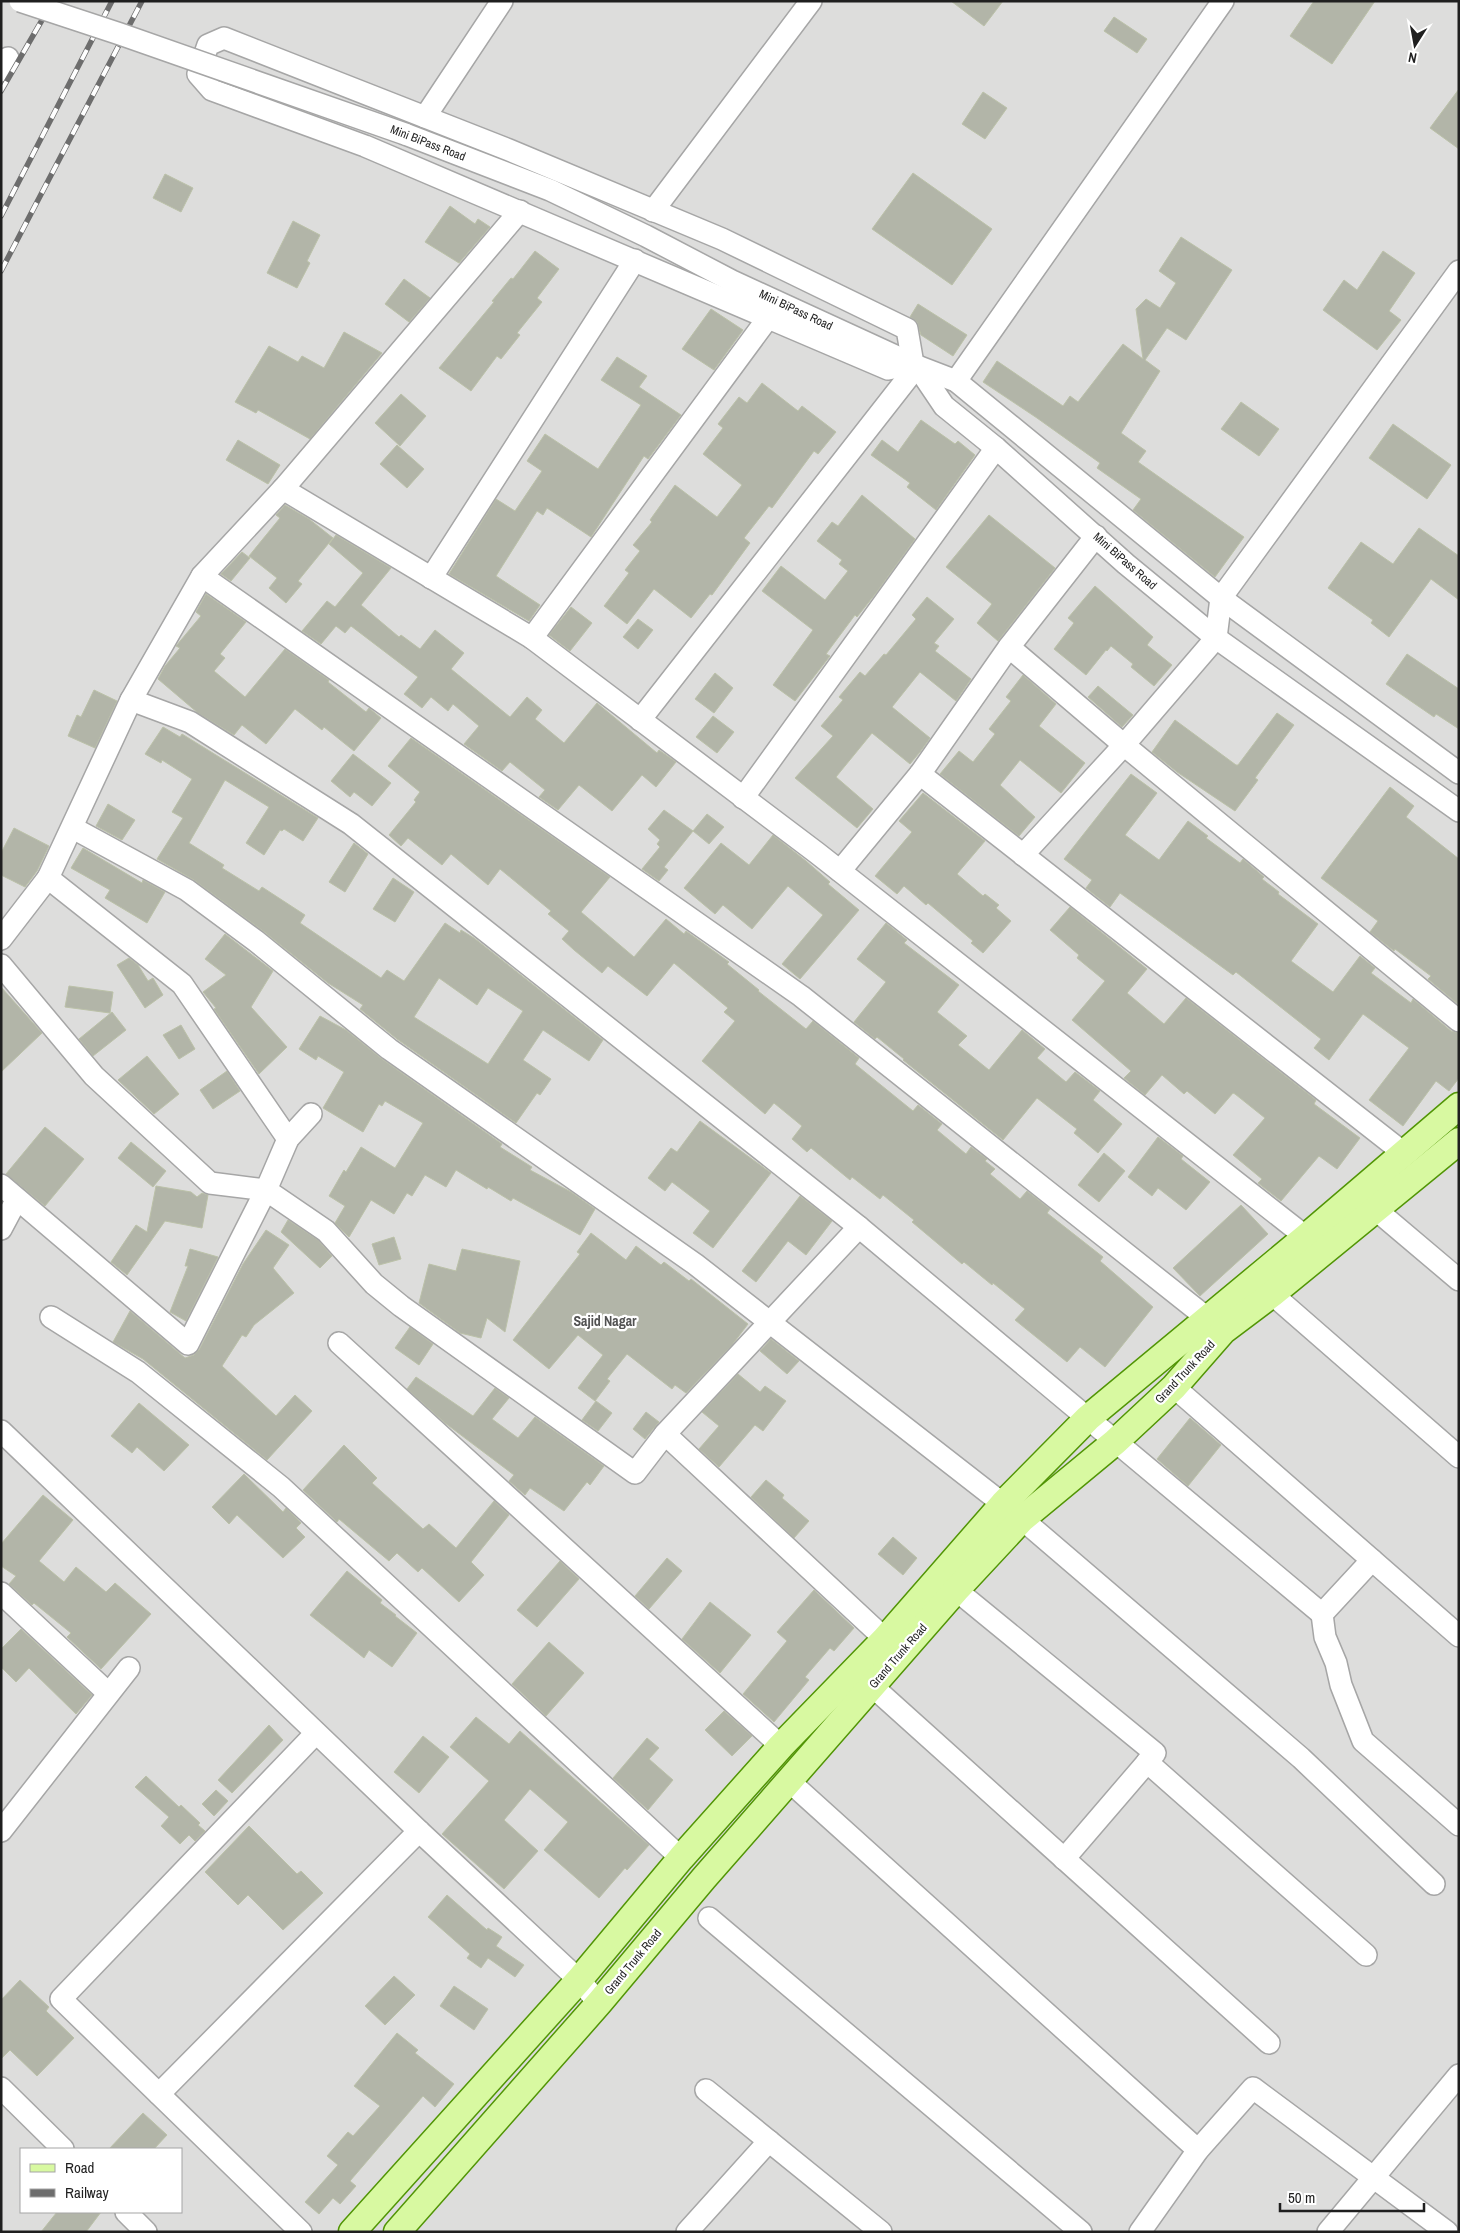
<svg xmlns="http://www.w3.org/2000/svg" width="1460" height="2233" font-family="'Archivo Narrow',sans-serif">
  <rect width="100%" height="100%" fill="#ebefe5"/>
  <path fill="#dddddc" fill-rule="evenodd" d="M1 1H1459V2232H1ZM21 2149H181V2212H21Z"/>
  <g fill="#b2b5a8" stroke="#bbc1a8" fill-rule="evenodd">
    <path d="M951 1H1003L984 26Z"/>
    <path d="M1314 1H1375L1332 64 1290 36Z"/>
    <path d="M1114 17 1147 39 1137 53 1104 31Z"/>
    <path d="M1459 89V149L1430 128Z"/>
    <path d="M983 92 1007 108 985 139 962 124Z"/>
    <path d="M913 173 992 229 952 285 872 229Z"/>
    <path d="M165 174 193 188 181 212 153 198Z"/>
    <path d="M450 206 475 224 478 219 490 227 459 263 425 242Z"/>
    <path d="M293 221 320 235 307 261 310 263 297 288 267 273Z"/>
    <path d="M1181 237 1232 270 1186 340 1167 328 1145 360 1160 371 1121 433 1146 451 1138 462 1244 537 1215 577 1133 510 1141 499 1097 468 1100 463 1037 418 983 382 997 361 1063 406 1070 396 1078 402 1123 344 1143 359 1136 309 1146 299 1160 308 1176 283 1159 271Z"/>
    <path d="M535 251 559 269 537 298 542 302 517 333 520 335 501 359 497 356 471 391 439 368 494 302 492 301 511 278 513 279Z"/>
    <path d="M1383 251 1415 273 1389 311 1401 320 1377 350 1323 310 1344 280 1357 290Z"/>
    <path d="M404 279 430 298 409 322 385 304Z"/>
    <path d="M918 304 967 335 953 356 921 335 917 322 910 317Z"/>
    <path d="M711 309 743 330 714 370 682 349Z"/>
    <path d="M344 332 382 353 310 439 258 410 256 413 235 402 269 346 298 362 302 356 324 368Z"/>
    <path d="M617 357 647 376 639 387 681 415 648 459 644 456 591 537 547 508 543 515 537 511 496 576 540 605 529 621 449 574 496 499 515 511 542 471 527 461 545 434 598 469 641 405 601 380Z"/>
    <path d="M762 383 798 411 802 406 836 432 818 454 814 451 772 508 769 506 744 538 750 543 712 595 710 594 691 618 654 589 627 624 604 606 629 573 625 570 640 551 633 545 652 522 650 520 675 485 717 517 742 485 703 454 723 428 718 424 739 397 747 403Z"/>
    <path d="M401 394 426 416 400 446 375 423Z"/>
    <path d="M1241 402 1279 429 1259 456 1221 429Z"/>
    <path d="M921 420 955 444 958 441 975 455 936 510 907 487 910 483 871 455 882 440 898 452Z"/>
    <path d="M1393 424 1451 465 1427 499 1369 458Z"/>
    <path d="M238 440 280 465 268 484 226 460Z"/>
    <path d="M397 445 424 469 407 488 380 464Z"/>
    <path d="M862 495 915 539 876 593 857 617 855 615 826 654 830 656 795 701 773 685 813 630 762 591 781 566 825 600 848 571 839 564 842 560 817 541 832 522 838 526Z"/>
    <path d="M285 505 309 519 333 538 298 581 302 584 286 603 269 588 277 578 249 556 280 518 276 515Z"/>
    <path d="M989 515 1055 568 998 641 977 623 992 604 946 567Z"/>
    <path d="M1419 528 1459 556V600L1431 579 1389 637 1371 623 1373 620 1328 588 1361 542 1393 564Z"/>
    <path d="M336 535 391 568 361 605 399 637 401 635 420 649 435 630 464 653 451 669 510 717 527 697 542 710 535 719 564 743 597 703 657 753 659 750 676 762 656 787 642 775 612 811 579 785 558 810 539 797 545 790 510 762 502 771 464 744 479 726 453 704 448 711 431 697 422 708 404 694 418 677 351 626 345 633 336 626 321 644 302 631 327 601 335 607 363 573 329 544Z"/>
    <path d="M242 552 250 558 231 581 221 574Z"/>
    <path d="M1095 586 1153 637 1147 645 1172 665 1154 686 1131 667 1133 664 1111 646 1107 651 1106 650 1086 675 1054 649 1074 623 1068 618Z"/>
    <path d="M206 594 246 622 220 654 225 658 214 671 245 697 285 649 329 680 328 682 366 712 369 708 381 718 354 751 324 727 322 730 295 709 266 744 242 725 234 735 198 713 158 679 165 666 180 648 176 646 201 616 196 612Z"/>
    <path d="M927 597 954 619 934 643 939 646 935 651 971 679 956 701 920 672 892 707 930 738 920 752 910 764 872 733 836 777 873 809 857 828 795 778 833 736 821 726 843 700 839 697 860 672 865 676 884 654 886 655 916 619 912 615Z"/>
    <path d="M571 607 592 623 570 651 549 635Z"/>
    <path d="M638 619 653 630 638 649 623 637Z"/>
    <path d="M1407 654 1459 689V729L1436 714 1434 717 1386 684Z"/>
    <path d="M715 673 733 688 714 713 695 699Z"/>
    <path d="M1023 675 1056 704 1039 726 1085 763 1061 793 1020 760 1000 785 1035 817 1019 836 940 774 959 751 973 762 995 734 989 729 1011 701 1006 697Z"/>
    <path d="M1098 686 1133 715 1122 727 1088 697Z"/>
    <path d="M94 690 117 701 95 748 68 736 77 715 81 717Z"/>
    <path d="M1277 713 1294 725 1255 778 1258 780 1235 811 1177 772 1152 752 1175 720 1236 765H1238Z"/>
    <path d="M713 716 734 732 717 753 696 737Z"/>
    <path d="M163 727 180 737 182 734 318 818 303 841 284 829 282 831 280 830 264 855 246 843 269 807 225 780 189 843 224 865 222 868 259 891 262 887 305 915 300 923 381 978 387 970 404 981 445 923 460 933 461 930 474 938 603 1040 589 1061 543 1030 523 1060 551 1079 540 1095 537 1093 516 1123 397 1039 360 1009 363 1005 328 983 263 931 194 880 157 859 183 818 172 812 192 779 162 760 161 763 145 754ZM439 978 477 1005 488 988 523 1011 488 1064 414 1017Z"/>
    <path d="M411 738 610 877 581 912 634 957 666 919 684 934 686 931 729 962 727 964 759 990 758 991 806 1029 813 1021 859 1058 855 1064 913 1111 918 1105 942 1124 937 1130 966 1154 971 1147 987 1159 985 1161 995 1169 990 1174 1020 1199 1027 1191 1050 1209 1047 1213 1103 1257 1100 1261 1153 1307 1105 1367 1080 1347 1067 1362 1015 1320 1025 1309 993 1283 992 1285 964 1262 962 1264 912 1222 914 1220 883 1195 880 1199 852 1177 850 1180 811 1148 807 1152 792 1139 802 1126 774 1103 765 1114 702 1061 735 1021 724 1012 728 1008 674 963 647 996 608 966 602 973 574 950 562 939 569 931 548 914 551 911 500 869 488 885 451 854 442 865 408 838 401 846 389 835 416 802 414 800 420 792 388 766Z"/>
    <path d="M353 754 391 783 372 806 354 792 350 797 331 781Z"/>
    <path d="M1131 774 1157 793 1125 835 1159 860 1188 821 1208 836 1206 838 1240 863 1243 859 1264 877 1262 879 1279 892 1278 894 1318 924 1291 961 1333 992 1360 956 1375 968 1371 973 1411 1003 1413 999 1451 1031 1459 1033V1078L1449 1091 1436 1081 1403 1126 1369 1100 1409 1048 1363 1014 1329 1060 1314 1048 1321 1039 1236 972 1233 975 1120 893 1110 907 1086 888 1092 880 1064 859Z"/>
    <path d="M1390 787 1414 806 1406 817 1459 859V1005L1428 979 1431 976 1395 949 1394 951 1370 932 1378 921 1321 878Z"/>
    <path d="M923 793 985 841 957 874 983 896 985 894 999 905 996 908 1011 921 983 953 971 943 973 941 928 903 926 905 904 886 897 894 875 876 912 832 899 821Z"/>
    <path d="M108 804 135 820 122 840 96 826Z"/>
    <path d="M664 810 693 831 664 867 668 870 659 881 642 869 660 847 657 844 660 840 648 829Z"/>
    <path d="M707 814 724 827 709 844 693 831Z"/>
    <path d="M14 828 49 846 37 871 25 887 1 875V853Z"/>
    <path d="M773 835 806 861 830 882 828 884 859 910 800 979 782 964 823 915 788 886 752 929 723 905 715 914 684 888 721 843 749 865Z"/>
    <path d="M354 843 368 854 345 892 329 882Z"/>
    <path d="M83 848 142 883 143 880 165 892 147 923 105 898 110 890 71 868Z"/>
    <path d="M393 878 414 892 395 922 373 909Z"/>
    <path d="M1070 907 1147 969 1127 993 1164 1024 1186 998 1316 1100 1314 1104 1360 1138 1337 1169 1319 1156 1281 1201 1258 1183 1262 1179 1233 1155 1265 1118 1235 1094 1233 1093 1215 1114 1187 1091 1184 1094 1162 1075 1145 1095 1124 1078 1131 1071 1072 1020 1105 981 1077 958 1079 955 1050 930Z"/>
    <path d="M886 923 907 940 904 943 959 985 937 1012 967 1036 958 1045 989 1070 1022 1030 1045 1049 1037 1058 1066 1082 1075 1072 1100 1091 1093 1100 1122 1124 1098 1153 1074 1133 1077 1129 1037 1098 1003 1140 903 1060 904 1059 877 1037 875 1039 854 1022 886 982 857 959Z"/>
    <path d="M225 934 273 971 251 1007 287 1047 259 1074 214 1009 216 1008 203 992 226 975 205 959Z"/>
    <path d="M129 958 138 965 148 981 153 978 163 995 145 1008 117 965Z"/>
    <path d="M69 986 113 992 110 1013 65 1007Z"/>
    <path d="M1 987 42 1033 1 1072Z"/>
    <path d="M112 1012 126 1030 93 1056 79 1039Z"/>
    <path d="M320 1016 346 1030 382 1059 502 1144 500 1147 532 1167 530 1170 571 1192 595 1209 580 1235 513 1198 511 1201 488 1187 487 1189 456 1170 446 1187 425 1175 412 1196 407 1193 394 1214 371 1200 349 1237 335 1223 345 1206 329 1196 344 1170 346 1172 361 1147 395 1168 423 1123 385 1101 382 1106 379 1104 363 1132 323 1108 344 1072 318 1056 316 1060 299 1049Z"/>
    <path d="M181 1025 195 1049 179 1059 163 1035Z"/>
    <path d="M147 1056 179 1094 154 1114 118 1080Z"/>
    <path d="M227 1071 240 1091 213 1109 200 1090Z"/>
    <path d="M700 1121 771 1173 713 1248 693 1233 710 1211 672 1182 665 1191 648 1178 671 1148 677 1152Z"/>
    <path d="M45 1127 84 1159 45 1206 6 1174Z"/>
    <path d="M1158 1137 1183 1156 1181 1159 1210 1182 1186 1210 1158 1188 1152 1196 1128 1177Z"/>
    <path d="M131 1142 166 1171 153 1187 118 1158Z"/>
    <path d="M1104 1153 1125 1171 1099 1202 1078 1185Z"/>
    <path d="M156 1186 191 1192 197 1197 202 1193 208 1195 202 1228 165 1221 127 1275 111 1262 136 1225 147 1232Z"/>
    <path d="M800 1196 832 1221 806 1255 788 1241 756 1282 742 1271Z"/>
    <path d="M1241 1205 1268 1234 1200 1296 1173 1268Z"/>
    <path d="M288 1220 318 1240 332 1256 320 1268 281 1232Z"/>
    <path d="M266 1230 289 1245 273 1268 294 1293 254 1325 246 1337 242 1335 222 1366 276 1416 295 1395 312 1411 267 1460 143 1359 113 1342 130 1311 185 1358 194 1355 199 1350 243 1264Z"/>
    <path d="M591 1233 626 1260 636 1246 661 1265 664 1262 689 1281 691 1279 748 1324 732 1345 686 1393 675 1385 672 1389 627 1354 607 1379 610 1381 595 1401 578 1388 603 1355 578 1335 549 1369 513 1340 580 1254 577 1252Z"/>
    <path d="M394 1237 401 1259 379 1265 372 1244Z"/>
    <path d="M190 1249 218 1257 186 1321 170 1312 188 1266H185Z"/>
    <path d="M462 1249 520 1261 505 1332 487 1318 481 1338 460 1333 419 1303 429 1264 456 1271Z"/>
    <path d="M410 1327 433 1344 419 1365 395 1348Z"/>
    <path d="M771 1339 799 1361 787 1374 760 1351Z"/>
    <path d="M738 1374 760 1392 765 1386 786 1401 763 1431 755 1425 719 1467 699 1449 719 1426 702 1412Z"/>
    <path d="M416 1377 473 1416 495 1388 509 1398 492 1419 518 1438 535 1417 604 1466 590 1485 587 1482 564 1511 530 1488 525 1495 509 1481 514 1475 445 1423 407 1389Z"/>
    <path d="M596 1401 612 1413 598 1431 582 1420Z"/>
    <path d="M139 1403 189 1445 164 1471 137 1447 132 1453 111 1436Z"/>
    <path d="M646 1412 659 1422 645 1439 633 1429Z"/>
    <path d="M1190 1418 1221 1445 1188 1486 1157 1459Z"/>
    <path d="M344 1445 377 1478 372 1483 423 1529 429 1524 456 1548 494 1501 509 1515 471 1562 484 1575 459 1602 422 1568 418 1572 397 1553 389 1561 339 1519 337 1522 303 1490Z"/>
    <path d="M244 1474 283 1512 286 1508 301 1523 296 1528 305 1537 283 1558 237 1515 229 1524 212 1507Z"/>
    <path d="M766 1480 784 1495 782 1498 809 1521 794 1538 751 1497Z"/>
    <path d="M43 1495 73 1520 39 1561 64 1582 76 1567 106 1592 115 1583 151 1614 101 1669 67 1637 71 1633 34 1603 32 1605 9 1584 16 1576 1 1566V1544Z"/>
    <path d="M893 1537 917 1558 903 1575 878 1554Z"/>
    <path d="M667 1558 682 1571 649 1609 635 1596Z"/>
    <path d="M560 1561 579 1579 537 1627 517 1610Z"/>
    <path d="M347 1571 382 1600 380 1603 396 1615 395 1616 417 1633 392 1667 369 1650 364 1658 310 1615Z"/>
    <path d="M814 1590 854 1628 834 1651 830 1648 805 1677 809 1680 774 1722 743 1694 787 1641 777 1632Z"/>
    <path d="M710 1602 751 1635 720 1673 682 1639Z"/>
    <path d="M21 1629 92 1695 76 1714 29 1668 16 1682 1 1667V1649Z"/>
    <path d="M549 1642 584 1673 546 1716 512 1684Z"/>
    <path d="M724 1711 752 1736 732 1756 705 1730Z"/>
    <path d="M476 1717 509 1744 520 1731 649 1845 627 1870 625 1868 599 1898 544 1850 568 1822 530 1789 504 1820 538 1851 504 1889 442 1834 489 1781 450 1747Z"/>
    <path d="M269 1725 283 1740 232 1793 218 1780Z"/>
    <path d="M423 1736 449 1757 419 1793 394 1772Z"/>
    <path d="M647 1738 659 1748 649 1759 673 1780 648 1810 613 1778Z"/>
    <path d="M146 1776 179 1807 181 1805 200 1823 198 1825 205 1831 195 1841 189 1835 180 1844 161 1826 169 1817 135 1787Z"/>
    <path d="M216 1790 228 1801 214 1816 202 1804Z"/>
    <path d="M249 1826 297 1874 301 1871 323 1893 283 1930 248 1895 238 1905 205 1872Z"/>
    <path d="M447 1895 487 1930 488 1928 502 1937 496 1946 524 1965 515 1977 488 1958 481 1968 467 1958 470 1954 428 1917Z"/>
    <path d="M394 1976 415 1995 385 2025 365 2006Z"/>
    <path d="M20 1980 49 2007 46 2011 74 2038 37 2076 10 2050 1 2059V2000Z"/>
    <path d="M454 1986 488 2009 474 2030 440 2006Z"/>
    <path d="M397 2033 418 2050 415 2053 454 2084 435 2107 423 2096 350 2181 356 2186 340 2204 333 2198 319 2214 305 2202 338 2165 327 2156 348 2132 353 2136 380 2106 354 2086Z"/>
    <path d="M143 2113 167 2135 154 2149H109Z"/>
    <path d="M57 2212H101L86 2232H41Z"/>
  </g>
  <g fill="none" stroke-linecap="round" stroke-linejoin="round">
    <g stroke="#a6a6a6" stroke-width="24">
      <g id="minor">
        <path d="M224 38 509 150 722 239 907 329 913 364 888 369 365 146 212 90 198 74 208 45Z"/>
        <path d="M1 71 8 58"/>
        <path d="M425 117 502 1"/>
        <path d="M405 134 550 190 646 236 732 281 917 366 956 381 1221 598 1459 773"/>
        <path d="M653 211 811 1"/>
        <path d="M917 366 944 406 996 448 1126 564 1216 638 1459 811"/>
        <path d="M956 381 1223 1"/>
        <path d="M283 489 532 638 817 853 1306 1237"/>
        <path d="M202 576 801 996 1207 1318"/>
        <path d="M431 578 635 260"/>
        <path d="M532 638 768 318"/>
        <path d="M1009 647 1124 745 1459 1021"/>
        <path d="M131 700 190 722 351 824 859 1227 1322 1614 1372 1560"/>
        <path d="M640 720 917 366"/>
        <path d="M920 774 1405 1154"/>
        <path d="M743 798 996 448"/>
        <path d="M73 828 187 890 256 941 389 1049 695 1264 1003 1504"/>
        <path d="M1023 855 1124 745 1216 638 1221 598 1459 271"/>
        <path d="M840 871 920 774 1009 647 1096 536"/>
        <path d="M1 939 48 878"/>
        <path d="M1 965 94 1076 210 1183 266 1190 326 1231 374 1284 401 1306 635 1473 665 1434"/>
        <path d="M288 1139 182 984 48 878 131 700 202 576 283 489 520 211"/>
        <path d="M1 1185 188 1344 266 1190 288 1139 311 1114"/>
        <path d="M1375 1209 1459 1280"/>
        <path d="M859 1227 665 1434 885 1639"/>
        <path d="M1 1229 17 1199"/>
        <path d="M1272 1294 1459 1457"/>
        <path d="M51 1317 138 1372 281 1487 681 1858"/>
        <path d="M339 1343 781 1746"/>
        <path d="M1174 1387 1459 1636"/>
        <path d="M1 1431 419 1831 579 1980 599 2003"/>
        <path d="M1022 1519 1301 1758 1434 1884"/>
        <path d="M956 1590 1155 1753 1064 1859"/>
        <path d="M1 1593 108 1693"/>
        <path d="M1322 1614 1325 1637 1336 1663 1341 1685 1363 1741 1459 1825"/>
        <path d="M872 1686 1269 2043"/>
        <path d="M1147 1762 1366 1955"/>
        <path d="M790 1782 1198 2150"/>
        <path d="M1 1831 129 1668"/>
        <path d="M709 1918 1081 2232"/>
        <path d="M1 2088 63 2149"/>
        <path d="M706 2090 881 2232"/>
        <path d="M159 2094 419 1831"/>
        <path d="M126 2212 146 2232"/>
        <path d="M301 2232 61 1999 316 1733"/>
        <path d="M687 2232 769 2141"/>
        <path d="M1140 2232 1198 2150 1253 2088 1447 2232"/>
        <path d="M1328 2232 1459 2075"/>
      </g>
    </g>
    <g stroke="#519505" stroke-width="29">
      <g id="major">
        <path d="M352 2232 579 1980 681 1858 781 1746 885 1639 1003 1504 1088 1418 1306 1237 1459 1106"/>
        <path d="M397 2232 599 2003 704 1878 956 1590 1022 1519 1115 1442 1174 1387 1223 1331 1272 1294 1459 1141"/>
      </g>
    </g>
    <use href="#minor" stroke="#fff" stroke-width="21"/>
    <use href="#major" stroke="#d8f9a1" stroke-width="26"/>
    <g stroke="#6d6d6d" stroke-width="5.5">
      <g id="rail">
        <path d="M1 91 53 1"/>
        <path d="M1 216 112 1"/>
        <path d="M1 271 142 1"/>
      </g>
    </g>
    <use href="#rail" stroke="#fff" stroke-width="4" stroke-dasharray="11" stroke-linecap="butt"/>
    <g stroke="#a6a6a6" stroke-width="24" stroke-linecap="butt">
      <path id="minor-bridge" d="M20 1 120 34 405 134"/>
    </g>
    <use href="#minor-bridge" stroke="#fff" stroke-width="21"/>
  </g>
  <g text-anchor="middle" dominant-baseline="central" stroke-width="4.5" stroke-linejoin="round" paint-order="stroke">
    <g font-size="12" fill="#1f1f1f" stroke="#fff">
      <text transform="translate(428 143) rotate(21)">Mini BiPass Road</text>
      <text transform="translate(796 310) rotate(25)">Mini BiPass Road</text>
      <text transform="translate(1125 561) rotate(41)">Mini BiPass Road</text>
      <text transform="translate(1185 1372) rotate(-47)">Grand Trunk Road</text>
      <text transform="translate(898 1656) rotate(-49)">Grand Trunk Road</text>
      <text transform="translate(633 1962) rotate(-50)">Grand Trunk Road</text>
    </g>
    <g font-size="14" font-weight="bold" fill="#525252" stroke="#fff">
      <text x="605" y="1321">Sajid Nagar</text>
    </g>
  </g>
  <rect width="1460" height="2233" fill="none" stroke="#1f1f1f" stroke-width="5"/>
  <rect x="20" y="2148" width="162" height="65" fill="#ffffff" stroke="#a5a5a5"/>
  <rect x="30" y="2164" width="25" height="8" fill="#d8f9a1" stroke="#a5a5a5"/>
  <text x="65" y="2173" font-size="15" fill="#1f1f1f">Road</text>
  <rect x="30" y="2189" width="25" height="8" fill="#6d6d6d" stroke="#a5a5a5"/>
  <text x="65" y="2198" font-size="15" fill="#1f1f1f">Railway</text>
  <g transform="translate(1415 45) rotate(191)" stroke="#ffffff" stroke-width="4" paint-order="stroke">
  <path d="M0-4L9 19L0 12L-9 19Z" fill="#1f1f1f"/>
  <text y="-8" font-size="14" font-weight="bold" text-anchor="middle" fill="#1f1f1f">N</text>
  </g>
  <path d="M1280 2203v8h144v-8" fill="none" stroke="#1f1f1f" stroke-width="2.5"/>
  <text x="1288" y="2203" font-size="15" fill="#1f1f1f" stroke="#ffffff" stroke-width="4" paint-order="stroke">50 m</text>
</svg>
